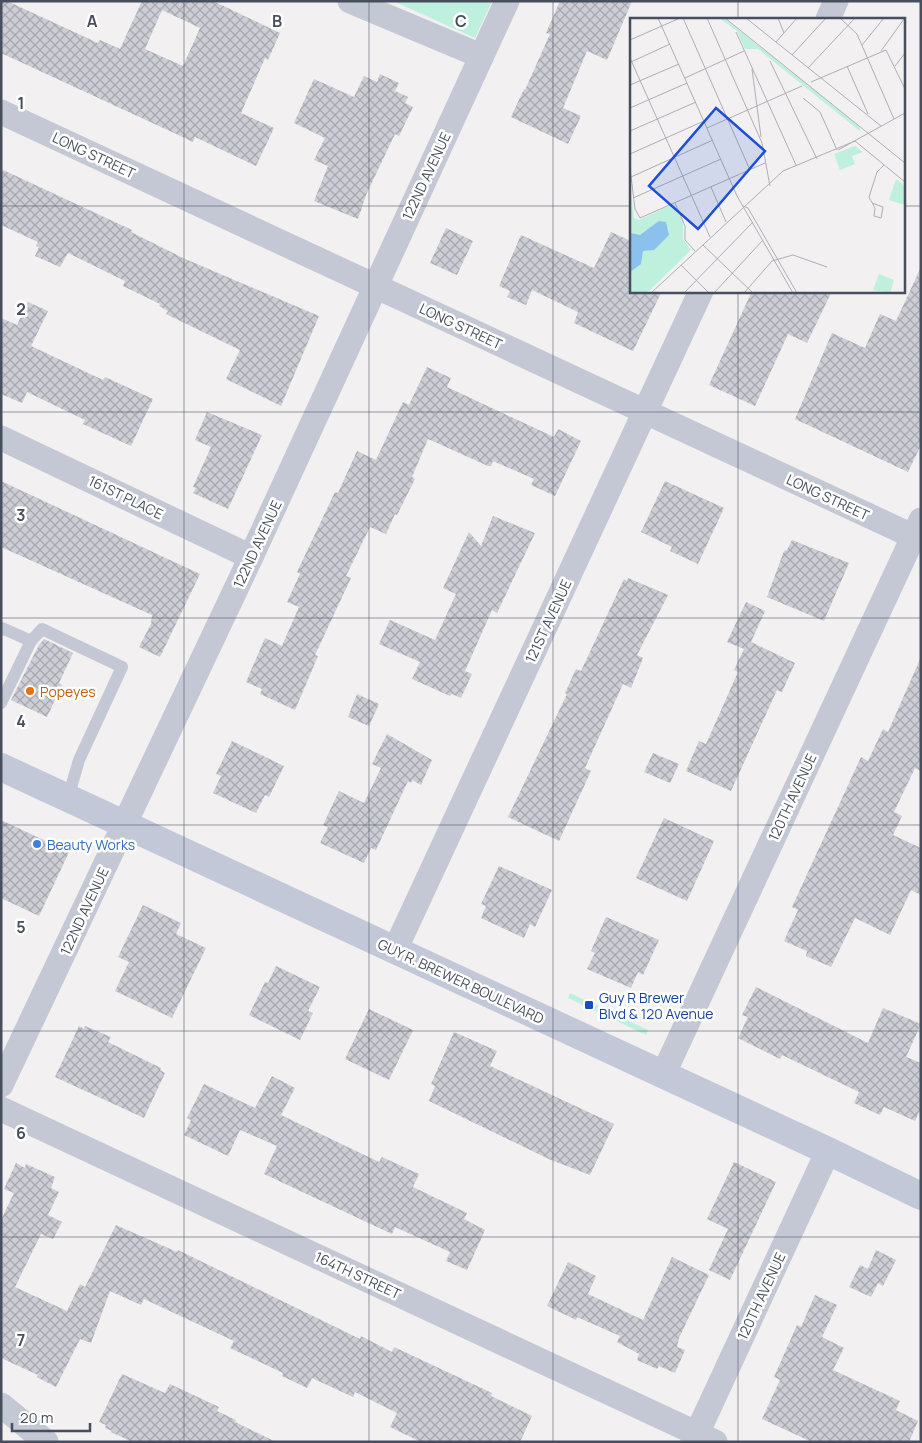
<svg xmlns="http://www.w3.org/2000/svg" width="922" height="1443" font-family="Manrope,sans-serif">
  <defs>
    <pattern id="building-cross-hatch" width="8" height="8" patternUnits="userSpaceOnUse" patternTransform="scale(1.25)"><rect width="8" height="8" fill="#cccdd5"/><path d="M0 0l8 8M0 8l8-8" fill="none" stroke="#a7a9b0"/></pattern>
  </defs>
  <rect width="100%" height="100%" fill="#f2f0f0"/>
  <g fill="#bef0dd">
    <path d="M393 1H492L475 38Z"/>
    <path d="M570 993 648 1030 646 1035 568 998Z"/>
  </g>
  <g fill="url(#building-cross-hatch)" fill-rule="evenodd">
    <path d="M1 1H7L98 43 100 40 120 49 142 1H213L280 33 268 60 265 58 241 113 274 128 256 166 195 137 193 142 174 133 1 53ZM162 10 200 28 183 66 145 49Z"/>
    <path d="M560 1H632L607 60 587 51 563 108 581 116 568 144 511 117 524 89 525 90 550 34 546 33Z"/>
    <path d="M380 74 399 83 395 91 408 97 405 103 413 107 399 136 395 134 366 195 358 219 314 201 328 166 314 160 325 138 294 123 314 79 354 97 364 76 377 82Z"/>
    <path d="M1 169 132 230 131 232 183 258 319 316 281 406 226 379 240 350 166 314 168 311 159 306 160 304 123 286 125 281 68 253 60 267 35 256 39 247 36 246 38 242 1 225Z"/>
    <path d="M446 228 473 241 457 275 430 263Z"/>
    <path d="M611 232 631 241V291H662L633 351 574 323 578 312 532 290 526 305 507 297 510 291 499 286 521 235 594 268Z"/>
    <path d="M921 267V445L908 472 795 419 832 333 865 348 880 314 896 321Z"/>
    <path d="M752 291H832L807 343 788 334 755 406 709 385Z"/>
    <path d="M28 302 48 311 31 346 103 380 105 377 153 399 131 446 83 424 85 420 27 392 22 403 1 394V318L17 325Z"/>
    <path d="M427 367 451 378 447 387 554 437 558 429 581 441 555 496 531 485 534 479 493 461 491 466H488L428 439 412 477 415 479 397 515 395 514 386 534 370 527 346 576 351 578 315 655 318 656 295 710 260 694 262 689 246 682 265 638 282 646 299 607 287 602 300 574 297 572 335 492 338 493 357 451 376 460 403 402 409 405Z"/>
    <path d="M207 412 262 435 228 509 193 493 196 488 193 487 211 447 195 440Z"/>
    <path d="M1 481 200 574 160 657 139 647 151 624 152 615 1 547Z"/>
    <path d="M665 481 724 508 698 564 670 551 672 547 641 532Z"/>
    <path d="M493 516 535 533 497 613 492 610 465 671 472 674 461 698 452 694 450 696 412 679 420 662 379 644 390 620 435 640 456 594 443 588 469 532 481 546Z"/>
    <path d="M792 540 849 563 824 621 767 597 784 551 787 550Z"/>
    <path d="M628 578 668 595 637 655 643 658 631 688 623 684 585 768 591 771 559 841 508 817 567 694 565 693 576 669 581 671 624 579 627 581Z"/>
    <path d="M746 602 765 611 751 642 795 663 782 692 777 690 731 791 686 771 699 741 706 744 738 672 734 670 744 649 727 642Z"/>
    <path d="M44 639 73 653 59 683 62 685 47 717 11 700 39 645Z"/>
    <path d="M921 657V771L915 768 894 812 902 816 893 835 921 848V895L911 890 890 935 855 918 831 967 806 956 807 951 784 941 798 910 792 907 861 757 868 761 883 729 888 732Z"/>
    <path d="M357 694 379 704 369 726 348 717Z"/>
    <path d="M387 734 432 760 421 785 412 780 411 783 408 781 376 850 371 848 364 863 320 843 328 827 323 825 339 791 364 803 381 768 372 764Z"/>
    <path d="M232 741 284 766 269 797 265 795 256 813 213 793 221 776 216 774Z"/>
    <path d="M653 753 679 764 670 783 644 772Z"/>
    <path d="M664 818 714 841 687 901 636 878Z"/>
    <path d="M1 820 69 852 39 916 1 898Z"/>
    <path d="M499 866 552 890 535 927 530 924 524 938 481 918 486 906 481 904Z"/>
    <path d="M143 905 181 923 176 934 206 948 172 1018 115 991 129 962 118 957Z"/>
    <path d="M606 917 659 940 643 975 638 972 631 988 587 969 595 953 591 951Z"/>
    <path d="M276 966 320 987 308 1011 313 1013 300 1040 249 1015 265 982 268 983Z"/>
    <path d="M756 987 868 1043 883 1008 921 1024 906 1057 921 1063V1108L915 1121 884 1107 880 1115 854 1103 859 1092 782 1055 780 1059 738 1038 748 1017 742 1015Z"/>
    <path d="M369 1009 413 1030 389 1080 345 1059Z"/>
    <path d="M79 1026 84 1029 85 1026 111 1037 108 1042 161 1068 160 1070 165 1073 144 1118 55 1077Z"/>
    <path d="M454 1032 497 1051 490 1066 614 1124 590 1175 551 1160 429 1101 435 1086 431 1084Z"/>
    <path d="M272 1076 295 1088 281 1115 379 1162 382 1157 419 1174 413 1187 467 1213 464 1219 485 1230 467 1270 446 1261 450 1252 395 1227 392 1234 264 1174 277 1146 240 1130 228 1156 184 1135 191 1120 187 1118 204 1084 255 1108Z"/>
    <path d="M734 1162 776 1182 730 1280 709 1270 728 1229 707 1219Z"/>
    <path d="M16 1163 25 1168 26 1164 55 1177 51 1188 59 1192 48 1215 62 1222 53 1239 41 1234 15 1287 67 1311 80 1284 85 1287 116 1225 177 1252 178 1250 360 1339 361 1336 392 1352 394 1347 492 1393 491 1396 532 1416 520 1442H421L390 1427 397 1413 355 1392 353 1397 312 1378 307 1388 282 1376 283 1373 230 1348 234 1341 144 1299 141 1305 110 1291 91 1343 80 1339 56 1387 37 1377 38 1375 1 1358V1220L14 1193 4 1189Z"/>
    <path d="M876 1250 896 1260 883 1286 878 1283 871 1297 849 1287 860 1265 868 1269Z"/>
    <path d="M672 1257 709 1275 679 1338 677 1347 685 1350 675 1373 659 1366 657 1369 637 1360 639 1354 617 1342 620 1336 577 1317 576 1320 547 1306 568 1262 596 1276 588 1294 643 1320Z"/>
    <path d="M815 1295 837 1305 822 1337 844 1348 833 1370 900 1401 896 1410 918 1421 909 1442H812L762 1419 780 1380 774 1377 797 1325 801 1327Z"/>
    <path d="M122 1374 165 1393 170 1384 219 1407 217 1411 236 1420 235 1422 276 1442H132L111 1432 112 1431 105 1428 106 1425 99 1422Z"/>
  </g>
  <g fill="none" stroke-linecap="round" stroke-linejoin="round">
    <g stroke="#c3c8d4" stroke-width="12">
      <path d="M1 630 2 628 31 641"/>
      <path d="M1 703 31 641 42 629 122 667 79 760 68 798"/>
    </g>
    <g stroke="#c3c8d4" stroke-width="25">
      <path d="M350 1 481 56"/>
      <path d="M828 19 836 1"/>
      <path d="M1 112 921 540"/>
      <path d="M1 438 251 557"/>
      <path d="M395 950 701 291"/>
      <path d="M663 1075 921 520"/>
      <path d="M1 1085 251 557 507 1"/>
      <path d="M1 1109 715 1442"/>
      <path d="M1 1405 46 1442"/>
      <path d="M693 1442 828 1151"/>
    </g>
    <path stroke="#c2c8d8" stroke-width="28" d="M1 767 828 1151 921 1196"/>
  </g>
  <path fill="none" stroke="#474e5d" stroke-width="1" stroke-opacity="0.55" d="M184 1V1442M369 1V1442M553 1V1442M738 1V19M1 206H631M903 206H921M738 291V1442M1 412H921M1 618H921M1 825H921M1 1031H921M1 1237H921"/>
  <circle fill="#e8710a" stroke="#fff" stroke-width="2" cx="30" cy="691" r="5"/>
  <circle fill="#3f7fe0" stroke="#fff" stroke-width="2" cx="37" cy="844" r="5"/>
  <rect fill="#1a4fb4" stroke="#fff" stroke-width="2" x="584" y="1000" width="10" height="10" rx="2.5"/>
  <g text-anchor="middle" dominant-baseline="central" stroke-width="5" stroke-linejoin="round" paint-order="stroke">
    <g font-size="14" fill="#474e5d" stroke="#fff">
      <text transform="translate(94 155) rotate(25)">LONG STREET</text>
      <text transform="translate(426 176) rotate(-65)">122ND AVENUE</text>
      <text transform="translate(461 326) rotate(25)">LONG STREET</text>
      <text transform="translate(126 497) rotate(26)">161ST PLACE</text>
      <text transform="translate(828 497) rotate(25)">LONG STREET</text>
      <text transform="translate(257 544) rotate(-65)">122ND AVENUE</text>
      <text transform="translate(548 621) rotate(-65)">121ST AVENUE</text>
      <text transform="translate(792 797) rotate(-65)">120TH AVENUE</text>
      <text transform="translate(84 911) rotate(-65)">122ND AVENUE</text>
      <text transform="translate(461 981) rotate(25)">GUY R. BREWER BOULEVARD</text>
      <text transform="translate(358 1275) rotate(25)">164TH STREET</text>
      <text transform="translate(761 1296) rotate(-65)">120TH AVENUE</text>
    </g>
    <g font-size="14" fill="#c56008" stroke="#fff" text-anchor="start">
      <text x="40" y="691">Popeyes</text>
    </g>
    <g font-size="14" fill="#366cbe" stroke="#fff" text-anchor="start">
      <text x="47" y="844">Beauty Works</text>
    </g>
    <g font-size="14" fill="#164399" stroke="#fff" text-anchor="start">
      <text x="599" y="997">Guy R Brewer<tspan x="599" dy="16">Blvd &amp; 120 Avenue</tspan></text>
    </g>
  </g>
  <g transform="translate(630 18)">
    <rect width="275" height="275" fill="#f2f0f0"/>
    <path d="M89 0H94L229 108 231 114 128 31H115L107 13ZM225 128 233 134 222 138 225 146 210 152 204 136ZM266 161 275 168V187L259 182ZM0 167 4 200 9 202 44 186 53 205V221L61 232 17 275H0ZM249 256 264 262 260 275 243 272Z" fill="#bef0dd"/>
    <path d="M29 203 36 204 39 217 24 232 13 233 11 246 0 254V215L10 217Z" fill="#8bc1ed"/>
    <path fill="none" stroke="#aeafb5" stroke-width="1" d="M28 0 107 178 163 275M53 0 120 152M77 0 132 125 140 168M95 0 275 145M116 0 251 108M148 0 154 15M210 0 227 16 264 101M106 14 166 147M0 22 50 0M146 24 167 0M232 27 254 0M251 33 274 1M162 37 196 0M0 40 80 219M140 43 187 141M1 44 40 26M217 48 238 96M265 48 275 35M178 50 225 0M122 51 131 119M55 60 114 33M181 64 256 32 275 71M0 67 49 46M173 80 190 94 207 132M0 90 57 65M77 110 172 68M0 113 66 84M225 123 275 164M208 132 275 95M0 136 74 103M0 150 5 191 10 200 135 145M1 159 83 122M81 169 96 204M3 180 91 141M45 185 55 208V222L65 233M242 185 253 189 251 200 244 198 245 190 240 181 239 179 247 154 254 147M113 188 118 190 167 275M73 227 123 275M51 247 79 275M21 275 153 153 225 123M54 275 123 204M84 275 133 222M114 275 142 243 163 237 197 249"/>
    <path fill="#1d4ed8" fill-opacity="0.15" stroke="#1d4ed8" stroke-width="2.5" d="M86 90 135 133 68 211 19 168Z"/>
    <rect width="275" height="275" fill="none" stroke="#474e5d" stroke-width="2.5"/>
  </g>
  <g font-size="16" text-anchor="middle" font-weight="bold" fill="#474e5d" stroke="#fff" stroke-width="5" stroke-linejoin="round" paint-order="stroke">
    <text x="92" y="27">A</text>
    <text x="277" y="27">B</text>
    <text x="461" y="27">C</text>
    <text x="21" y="109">1</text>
    <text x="21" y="315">2</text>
    <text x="21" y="521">3</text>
    <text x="21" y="727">4</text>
    <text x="21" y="933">5</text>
    <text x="21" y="1139">6</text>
    <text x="21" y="1346">7</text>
  </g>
  <rect width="922" height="1443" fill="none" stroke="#474e5d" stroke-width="5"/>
  <path d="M12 1423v8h78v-8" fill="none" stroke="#474e5d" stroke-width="2.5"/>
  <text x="20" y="1423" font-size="15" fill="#474e5d" stroke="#ffffff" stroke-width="4" paint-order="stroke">20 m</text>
</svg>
